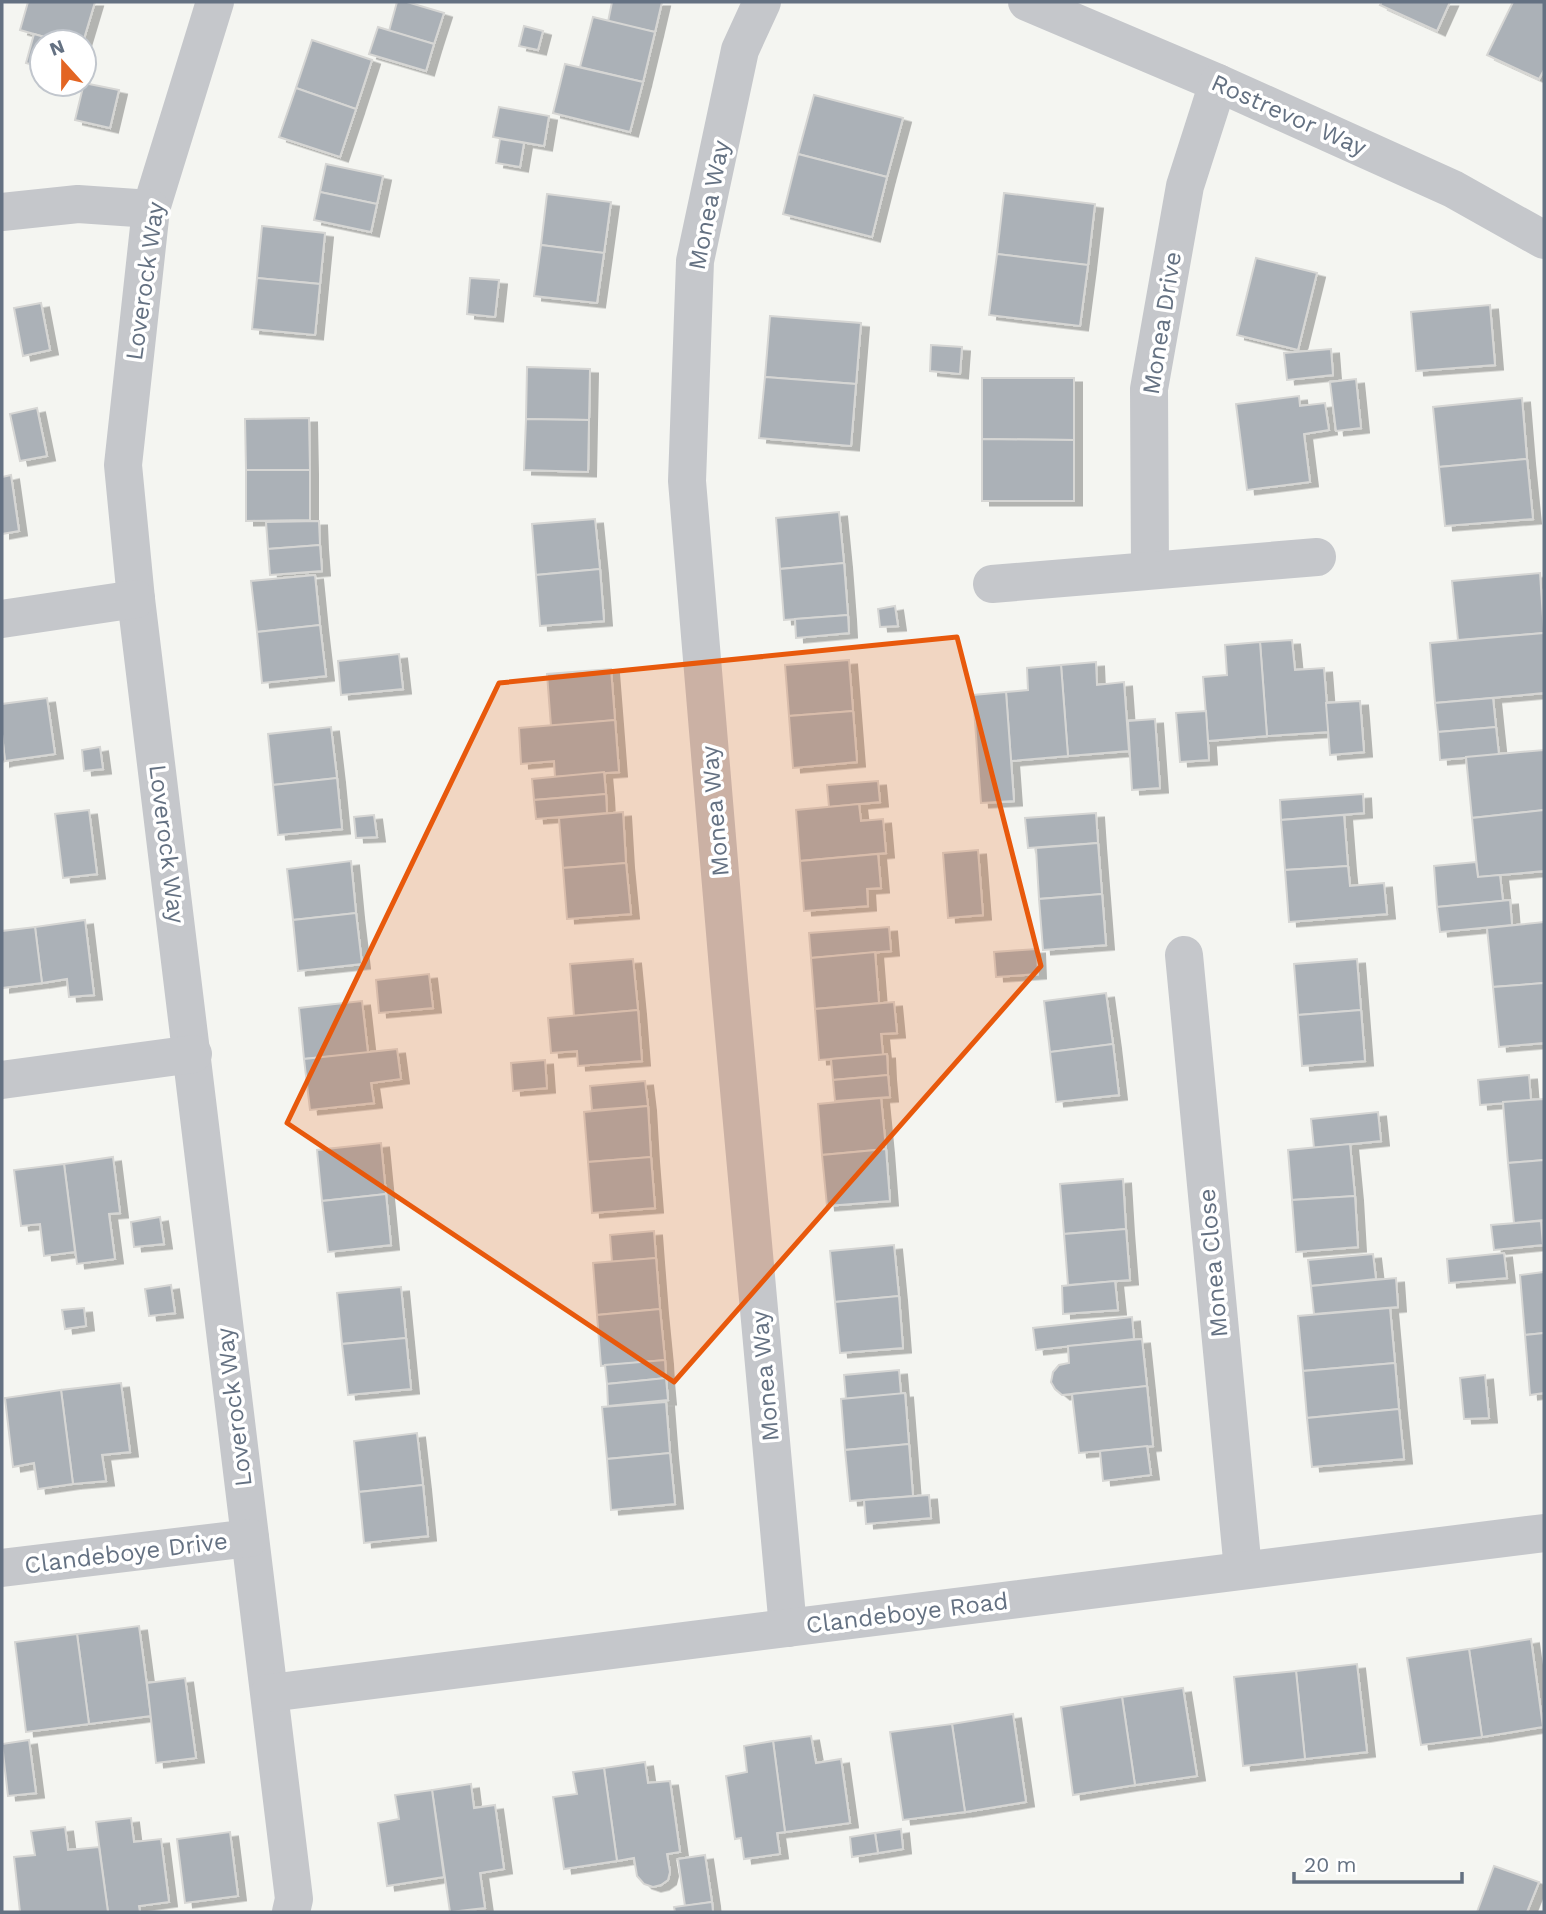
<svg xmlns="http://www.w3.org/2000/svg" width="1546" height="1914" font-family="'Work Sans',sans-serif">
  <defs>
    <filter id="shadow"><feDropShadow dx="8" dy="4.5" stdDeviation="0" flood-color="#0004"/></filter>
  </defs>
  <rect width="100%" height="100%" fill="#f4f5f1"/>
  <g fill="#abb1b7" stroke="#d6d6d4" stroke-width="2" filter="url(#shadow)">
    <path d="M28 2H95L83 42H62L20 30Z"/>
    <path d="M397 2H407L444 13 434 44 389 31Z"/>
    <path d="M612 2H662L655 32 608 22Z"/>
    <path d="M1382 2H1450L1437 31 1380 5Z"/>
    <path d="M1513 2H1544V70L1539 79 1487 55Z"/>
    <path d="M593 17 655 32 643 82 580 67Z"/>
    <path d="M524 26 543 31 538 50 519 46Z"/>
    <path d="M378 27 434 44 426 71 369 54Z"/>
    <path d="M34 34 62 42H42V67L26 63Z"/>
    <path d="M312 40 372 60 356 109 296 88Z"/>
    <path d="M565 64 643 82 630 132 553 113Z"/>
    <path d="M84 83 119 90 110 128 75 120Z"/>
    <path d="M296 88 356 109 340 157 279 137Z"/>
    <path d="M814 95 903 118 887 177 798 154Z"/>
    <path d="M499 107 549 116 544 146 493 137Z"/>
    <path d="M500 139 524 143 520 167 496 163Z"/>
    <path d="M798 154 887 177 872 237 783 214Z"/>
    <path d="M326 164 383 176 377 204 320 192Z"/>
    <path d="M320 192 377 204 371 232 314 220Z"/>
    <path d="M1004 193 1095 204 1088 265 997 254Z"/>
    <path d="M547 194 611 202 604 253 541 245Z"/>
    <path d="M262 226 325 233 320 284 257 278Z"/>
    <path d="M541 245 604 253 597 303 534 296Z"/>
    <path d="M997 254 1088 265 1080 326 989 315Z"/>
    <path d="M1256 258 1317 273 1298 350 1237 335Z"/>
    <path d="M257 278 320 284 315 335 252 329Z"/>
    <path d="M470 278 499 280 495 317 467 314Z"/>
    <path d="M41 303 50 350 23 356 14 308Z"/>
    <path d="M1490 305 1495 365 1416 371 1411 312Z"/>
    <path d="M770 316 861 323 856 384 765 377Z"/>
    <path d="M931 345 962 347 960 374 930 371Z"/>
    <path d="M1331 349 1333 375 1287 380 1284 353Z"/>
    <path d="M527 367 590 369 589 420 526 419Z"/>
    <path d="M765 377 856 384 851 446 759 438Z"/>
    <path d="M982 378H1074V440L982 439Z"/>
    <path d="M1356 379 1361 428 1336 431 1330 382Z"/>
    <path d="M1299 396 1300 406 1325 403 1329 430 1304 434 1310 482 1247 490 1236 404Z"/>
    <path d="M1522 398 1527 459 1439 467 1433 407Z"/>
    <path d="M37 408 47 456 20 461 10 414Z"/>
    <path d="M309 418 310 470H246L245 419Z"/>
    <path d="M526 419 589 420 588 472 524 470Z"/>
    <path d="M982 439 1074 440V501H982Z"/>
    <path d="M1527 459 1533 519 1445 526 1439 467Z"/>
    <path d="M246 470H310V520L246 521Z"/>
    <path d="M11 475 19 531 2 534V477Z"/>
    <path d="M839 512 844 563 780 569 776 518Z"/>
    <path d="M595 519 600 569 536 575 532 524Z"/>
    <path d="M319 521 320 545 268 549 266 522Z"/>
    <path d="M320 545 322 571 270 575 268 549Z"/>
    <path d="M844 563 848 615 784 620 780 569Z"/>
    <path d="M600 569 604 621 540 626 536 575Z"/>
    <path d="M1540 573 1544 633 1458 640 1452 581Z"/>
    <path d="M315 575 320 625 257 632 251 581Z"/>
    <path d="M895 606 898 626 880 627 878 609Z"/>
    <path d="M848 615 849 633 796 638 795 619Z"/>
    <path d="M320 625 326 676 262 683 257 632Z"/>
    <path d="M1544 633V693L1435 703 1430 643Z"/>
    <path d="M1292 640 1295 670 1324 668 1329 732 1267 736 1260 642Z"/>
    <path d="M1260 642 1267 736 1208 741 1203 677 1227 675 1225 645Z"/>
    <path d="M399 654 403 689 341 695 338 661Z"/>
    <path d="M849 660 853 711 789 716 785 665Z"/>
    <path d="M1096 662 1097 685 1124 682 1129 751 1068 756 1061 665Z"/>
    <path d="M1061 665 1068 756 1011 761 1006 692 1028 690 1027 668Z"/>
    <path d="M611 669 615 720 551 726 547 674Z"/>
    <path d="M1006 692 1014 801 981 803 973 695Z"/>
    <path d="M47 698 55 754 5 761 2 734V704Z"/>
    <path d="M1493 698 1496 727 1438 732 1435 703Z"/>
    <path d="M1360 701 1364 752 1330 755 1326 703Z"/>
    <path d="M853 711 857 762 793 768 789 716Z"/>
    <path d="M1206 711 1209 760 1180 762 1176 713Z"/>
    <path d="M1155 719 1160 788 1132 790 1128 721Z"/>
    <path d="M615 720 619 772 555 777 554 761 521 764 519 728Z"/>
    <path d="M331 727 337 778 273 785 268 734Z"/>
    <path d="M1496 727 1499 755 1440 760 1438 732Z"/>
    <path d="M2 734 5 761 2 762Z"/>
    <path d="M100 747 103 769 84 771 82 750Z"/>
    <path d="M1544 750V810L1472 818 1466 757Z"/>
    <path d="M604 772 606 794 534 800 532 779Z"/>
    <path d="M337 778 342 829 278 835 273 785Z"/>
    <path d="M878 781 880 802 829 807 827 785Z"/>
    <path d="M606 794 607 813 536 819 534 800Z"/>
    <path d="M1363 794 1364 813 1281 820 1280 800Z"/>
    <path d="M859 804 861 821 883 819 886 853 800 861 796 810Z"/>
    <path d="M89 810 97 874 63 878 55 814Z"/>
    <path d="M1544 810V871L1478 877 1472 818Z"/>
    <path d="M623 812 626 863 563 868 559 818Z"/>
    <path d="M1096 813 1098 843 1028 848 1025 818Z"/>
    <path d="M374 815 377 837 356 838 354 817Z"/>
    <path d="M1344 815 1348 866 1285 870 1281 820Z"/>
    <path d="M1098 843 1102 894 1039 899 1036 848Z"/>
    <path d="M978 850 983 915 948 918 943 853Z"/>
    <path d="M878 854 881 888 867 889 868 906 804 911 800 861Z"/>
    <path d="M351 861 356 913 293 920 287 869Z"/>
    <path d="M1476 862 1478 877 1500 875 1503 901 1437 907 1434 866Z"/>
    <path d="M626 863 631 914 567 919 563 868Z"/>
    <path d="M1348 866 1350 886 1384 883 1387 914 1289 922 1285 870Z"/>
    <path d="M1102 894 1106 945 1043 950 1039 899Z"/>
    <path d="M1510 900 1512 925 1440 932 1437 907Z"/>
    <path d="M356 913 362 964 298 971 293 920Z"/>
    <path d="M85 920 94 995 69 997 67 979 42 983 35 927Z"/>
    <path d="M1544 922V983L1493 987 1487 928Z"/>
    <path d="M35 927 42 983 2 988V931Z"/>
    <path d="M889 927 891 951 811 958 809 933Z"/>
    <path d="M1037 949 1038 974 996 977 994 952Z"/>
    <path d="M875 952 879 1003 815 1009 811 958Z"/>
    <path d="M633 959 638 1010 574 1016 570 964Z"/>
    <path d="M1357 959 1361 1010 1298 1015 1294 964Z"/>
    <path d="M429 974 433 1008 379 1013 376 980Z"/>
    <path d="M1544 983V1043L1499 1047 1493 987Z"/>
    <path d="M1106 993 1113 1044 1050 1052 1044 1001Z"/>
    <path d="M362 1001 368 1053 304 1059 299 1008Z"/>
    <path d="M894 1002 897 1033 881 1034 883 1055 819 1060 815 1009Z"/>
    <path d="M638 1010 642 1061 578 1066 577 1051 551 1053 548 1018Z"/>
    <path d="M1361 1010 1365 1061 1302 1066 1298 1015Z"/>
    <path d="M1113 1044 1119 1095 1056 1102 1050 1052Z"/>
    <path d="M397 1049 401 1079 371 1083 374 1103 310 1110 304 1059Z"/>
    <path d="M887 1054 888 1075 833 1080 831 1059Z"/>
    <path d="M545 1060 547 1088 513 1091 511 1063Z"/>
    <path d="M888 1075 890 1097 835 1101 833 1080Z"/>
    <path d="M1529 1075 1531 1101 1480 1105 1478 1080Z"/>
    <path d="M645 1081 648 1106 592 1110 590 1086Z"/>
    <path d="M881 1098 886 1149 822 1155 818 1104Z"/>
    <path d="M1544 1099V1160L1508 1163 1503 1102Z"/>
    <path d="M648 1106 651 1157 588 1162 584 1112Z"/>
    <path d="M1378 1112 1381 1141 1314 1148 1311 1119Z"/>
    <path d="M381 1143 386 1194 322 1201 317 1150Z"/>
    <path d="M1350 1144 1355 1196 1292 1200 1288 1150Z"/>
    <path d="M886 1149 890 1201 827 1206 822 1155Z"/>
    <path d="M113 1157 120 1213 109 1214 115 1259 77 1264 64 1164Z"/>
    <path d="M651 1157 655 1208 592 1213 588 1162Z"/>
    <path d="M1544 1160V1220L1514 1223 1508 1163Z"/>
    <path d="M64 1164 75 1252 44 1256 40 1224 21 1226 14 1170Z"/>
    <path d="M1123 1179 1126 1229 1064 1234 1060 1184Z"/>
    <path d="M386 1194 391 1245 328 1252 322 1201Z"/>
    <path d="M1355 1196 1358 1247 1296 1252 1292 1200Z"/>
    <path d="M160 1217 164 1244 134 1247 131 1222Z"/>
    <path d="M1541 1221 1543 1245 1494 1250 1491 1225Z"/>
    <path d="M1126 1229 1130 1280 1068 1285 1064 1234Z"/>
    <path d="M654 1231 656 1258 612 1262 610 1235Z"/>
    <path d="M894 1245 899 1296 835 1302 830 1251Z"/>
    <path d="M1504 1253 1507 1278 1449 1283 1447 1259Z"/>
    <path d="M1373 1254 1376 1279 1311 1286 1308 1260Z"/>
    <path d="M656 1258 660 1309 597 1315 593 1263Z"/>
    <path d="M1544 1272V1333L1525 1335 1520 1275Z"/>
    <path d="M1396 1278 1398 1307 1314 1314 1311 1286Z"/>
    <path d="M1115 1281 1118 1310 1063 1314 1062 1286Z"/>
    <path d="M171 1285 175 1313 149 1316 145 1289Z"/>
    <path d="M401 1287 406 1338 342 1344 337 1293Z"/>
    <path d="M899 1296 903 1348 840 1353 835 1302Z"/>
    <path d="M84 1308 86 1326 65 1329 62 1310Z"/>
    <path d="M1390 1308 1395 1363 1303 1371 1298 1316Z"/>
    <path d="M660 1309 665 1360 601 1366 597 1315Z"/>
    <path d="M1132 1317 1134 1339 1036 1350 1033 1328Z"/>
    <path d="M1544 1333V1393L1530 1395 1525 1335Z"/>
    <path d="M406 1338 411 1389 348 1395 342 1344Z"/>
    <path d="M1142 1339 1147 1386 1062 1395 1055 1389 1051 1382 1053 1372 1059 1365 1069 1363 1068 1346Z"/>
    <path d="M665 1360 666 1378 607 1384 605 1365Z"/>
    <path d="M1395 1363 1399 1409 1307 1418 1303 1371Z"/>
    <path d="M899 1370 901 1394 846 1399 844 1375Z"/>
    <path d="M1485 1375 1489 1418 1464 1419 1460 1378Z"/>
    <path d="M666 1378 668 1400 608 1406 607 1384Z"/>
    <path d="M121 1383 130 1452 102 1455 106 1481 73 1484 61 1390Z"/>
    <path d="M1147 1386 1153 1446 1079 1453 1072 1394Z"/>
    <path d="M61 1390 73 1484 38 1489 34 1463 13 1467 5 1398Z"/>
    <path d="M905 1393 909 1444 845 1450 841 1399Z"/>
    <path d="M666 1402 670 1453 607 1459 602 1407Z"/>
    <path d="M1399 1409 1404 1459 1312 1467 1307 1418Z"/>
    <path d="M417 1433 423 1485 359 1492 354 1441Z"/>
    <path d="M909 1444 913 1496 850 1501 845 1450Z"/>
    <path d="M1147 1446 1151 1475 1103 1481 1100 1451Z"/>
    <path d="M670 1453 675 1504 611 1510 607 1459Z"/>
    <path d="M423 1485 428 1536 364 1543 359 1492Z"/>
    <path d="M929 1495 931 1518 866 1524 864 1500Z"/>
    <path d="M139 1626 151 1716 89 1724 77 1634Z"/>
    <path d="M77 1634 89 1724 26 1732 15 1642Z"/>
    <path d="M1531 1639 1543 1727 1482 1737 1469 1649Z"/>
    <path d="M1469 1649 1482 1737 1421 1745 1407 1658Z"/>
    <path d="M1357 1664 1367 1752 1305 1759 1296 1671Z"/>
    <path d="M1296 1671 1305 1759 1243 1766 1234 1677Z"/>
    <path d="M185 1678 196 1758 156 1763 147 1683Z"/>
    <path d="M1183 1688 1197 1776 1135 1785 1122 1697Z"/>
    <path d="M1122 1697 1135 1785 1073 1795 1061 1707Z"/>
    <path d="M1013 1714 1026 1802 965 1812 952 1724Z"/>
    <path d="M952 1724 965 1812 903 1820 890 1732Z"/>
    <path d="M811 1736 816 1763 841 1759 850 1823 785 1832 773 1741Z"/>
    <path d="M29 1740 36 1793 8 1796 2 1744Z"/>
    <path d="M773 1741 785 1832 777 1833 780 1854 744 1859 741 1838 735 1839 726 1776 747 1772 744 1746Z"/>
    <path d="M645 1762 648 1783 670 1781 680 1852 667 1854 670 1872 668 1880 661 1885 653 1887 644 1884 637 1876 634 1858 617 1861 604 1768Z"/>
    <path d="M604 1768 617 1861 564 1869 553 1797 577 1794 573 1772Z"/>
    <path d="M471 1784 474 1808 495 1805 504 1869 480 1873 485 1908 450 1912 432 1790Z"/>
    <path d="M432 1790 444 1877 387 1886 378 1823 399 1819 395 1795Z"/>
    <path d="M131 1818 134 1842 161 1839 169 1902 139 1906 140 1912H108L96 1822Z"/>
    <path d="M65 1827 68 1850 99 1847 108 1912H20L14 1857 35 1855 31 1831Z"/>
    <path d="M901 1829 903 1849 878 1853 875 1833Z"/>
    <path d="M230 1832 238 1896 185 1903 177 1839Z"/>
    <path d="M875 1833 878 1853 852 1857 850 1837Z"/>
    <path d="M705 1855 712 1902 685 1906 678 1859Z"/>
    <path d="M1494 1866 1539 1882 1527 1912H1477Z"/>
    <path d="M712 1902 713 1912H675L674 1907Z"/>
  </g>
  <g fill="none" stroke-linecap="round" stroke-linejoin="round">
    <g stroke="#c5c7cb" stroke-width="38">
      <path d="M215 2 151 209 123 465 136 599 294 1899 291 1912"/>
      <path d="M762 2 740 50 695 261 687 481 729 980 788 1628"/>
      <path d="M1027 2 1218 83 1453 189 1544 240"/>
      <path d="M2 212 78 204 151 209"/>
      <path d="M1150 570 1149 389 1185 186 1218 83"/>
      <path d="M992 584 1317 557"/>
      <path d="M2 619 136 599"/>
      <path d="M1184 955 1243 1570"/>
      <path d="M2 1080 193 1054"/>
      <path d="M2 1568 250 1538"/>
      <path d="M270 1693 1544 1533"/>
    </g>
  </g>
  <path fill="#e8590c" fill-opacity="0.2" stroke="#e8590c" stroke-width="5" stroke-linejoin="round" d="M957 637 1041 966 674 1382 287 1123 499 683Z"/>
  <g text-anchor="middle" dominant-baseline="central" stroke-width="7" stroke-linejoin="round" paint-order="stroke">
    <g font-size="24" fill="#647182" stroke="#fff">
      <text transform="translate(1289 115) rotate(24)">Rostrevor Way</text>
      <text transform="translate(709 205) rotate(-79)">Monea Way</text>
      <text transform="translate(145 281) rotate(-82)">Loverock Way</text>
      <text transform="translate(1162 323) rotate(-81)">Monea Drive</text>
      <text transform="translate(715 811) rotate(-95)">Monea Way</text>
      <text transform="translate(167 844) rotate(83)">Loverock Way</text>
      <text transform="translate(1213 1263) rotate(-95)">Monea Close</text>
      <text transform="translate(765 1376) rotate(-95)">Monea Way</text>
      <text transform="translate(234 1407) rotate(-97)">Loverock Way</text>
      <text transform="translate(126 1553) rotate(-7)">Clandeboye Drive</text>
      <text transform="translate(907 1613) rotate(-7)">Clandeboye Road</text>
    </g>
  </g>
  <rect width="1546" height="1914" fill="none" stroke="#647182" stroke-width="7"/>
  <g transform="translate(63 63) rotate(339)"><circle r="33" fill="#ffffff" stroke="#c1c6cd" stroke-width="2"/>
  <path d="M0-5L12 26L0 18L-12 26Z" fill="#e36523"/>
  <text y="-10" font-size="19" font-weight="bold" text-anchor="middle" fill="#647182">N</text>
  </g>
  <path d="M1294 1872v10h168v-10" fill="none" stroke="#647182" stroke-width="3.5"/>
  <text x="1304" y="1872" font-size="21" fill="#647182" stroke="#ffffff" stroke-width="5" paint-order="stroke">20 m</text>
</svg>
